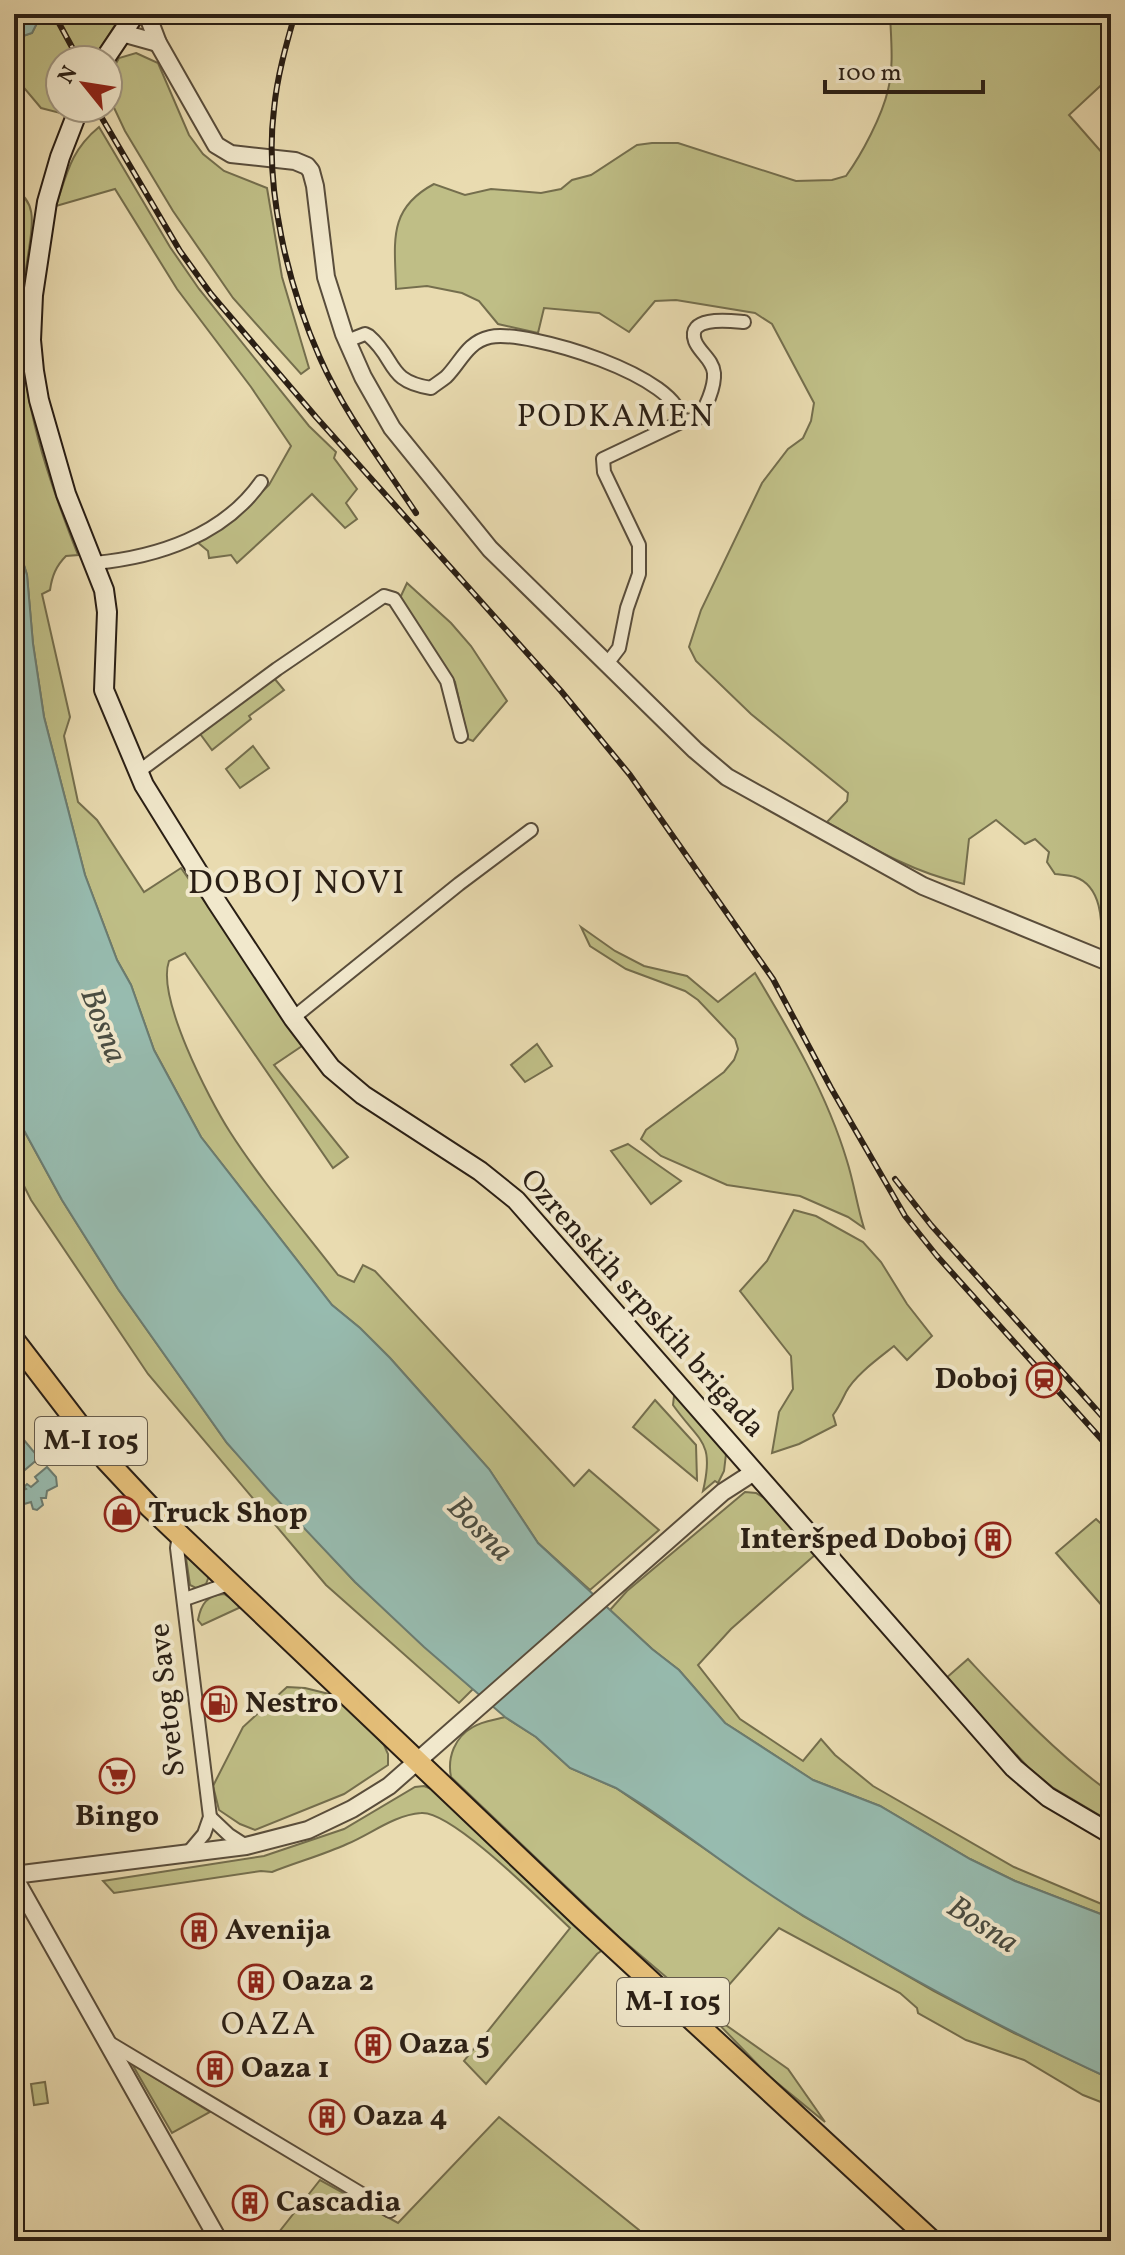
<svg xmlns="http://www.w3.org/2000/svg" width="1125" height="2255" font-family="Vollkorn,serif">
  <rect width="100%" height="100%" fill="#e9dbb0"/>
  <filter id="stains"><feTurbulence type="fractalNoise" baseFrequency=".0025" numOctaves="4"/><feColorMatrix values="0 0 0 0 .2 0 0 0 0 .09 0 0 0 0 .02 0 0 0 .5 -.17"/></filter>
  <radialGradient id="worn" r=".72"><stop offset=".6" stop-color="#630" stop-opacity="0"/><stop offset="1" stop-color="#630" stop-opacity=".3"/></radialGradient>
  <g fill="#bfbe86" stroke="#746e4d" stroke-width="2">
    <path d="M52 14H122L93 60H60V108H65L60 113 41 108 14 76V39L32 33 37 23Z"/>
    <path d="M890 14H1111V76L1069 115 1111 163V949L1102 945C1102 922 1102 886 1075 877 1069 875 1062 875 1055 874L1047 862 1049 852 1035 839 1025 844 996 820 969 839 964 884C910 871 874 849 827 822L847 801 848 793 751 714 696 661 689 647 701 610 762 483 788 449 803 438 811 421 814 403 772 324 755 313 676 300 655 301 629 332 599 313 544 308 538 333 498 324 479 301 462 293 427 286 396 289C395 242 387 209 434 184L465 195 491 189 541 193 561 189 572 180 591 175 637 145 652 143H678L796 181 832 180 846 176C862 154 882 116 888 90 894 66 891 39 890 14Z"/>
    <path d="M136 53 158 63 189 135 203 154 224 171 267 188 282 277 309 368 301 374 233 298 173 211 125 131 108 95V78L119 58Z"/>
    <path d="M99 127 170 247 199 289 309 426 336 452 334 458 357 489 346 503 357 519 345 528 312 494 237 563 231 555 209 558 208 551 196 541 249 505 269 485 291 446 251 387 177 289 115 189 56 206C67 173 71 150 99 127Z"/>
    <path d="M14 189C38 202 32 226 29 249 24 280 19 315 22 347 27 418 52 489 78 555L66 556C56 566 52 576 50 590L42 594 70 717 64 736 78 802 97 820 144 892 181 868 305 1044 274 1065 348 1157 333 1168 185 953 169 961C156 997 209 1099 230 1132 262 1182 302 1228 338 1275L354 1282 363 1265 375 1271 574 1486 589 1470 659 1530 590 1590 538 1543 489 1469 390 1358 360 1328 332 1305 201 1137 154 1050 131 985 117 960 85 875 44 717 33 644 27 575 14 533Z"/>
    <path d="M407 583 451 623 471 646 507 701 473 741 468 739 455 682 400 598Z"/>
    <path d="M274 678 284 690 249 716 251 719 212 750 198 731Z"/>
    <path d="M253 746 269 768 240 788 226 769Z"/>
    <path d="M581 927 615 951 644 966 687 976 718 1002 755 973C791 1033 827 1094 847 1161 854 1183 857 1206 864 1228L848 1217 800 1196 727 1185 661 1156 641 1139 646 1130 724 1072 734 1060 738 1049 735 1039 698 1000 685 991 626 969 590 946Z"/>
    <path d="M537 1044 552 1066 525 1082 511 1065Z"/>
    <path d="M14 1112 62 1200 118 1289 227 1443 355 1582 473 1689 459 1703 326 1585 148 1374 31 1200 14 1166Z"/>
    <path d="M628 1144 681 1181 651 1204 611 1151Z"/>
    <path d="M794 1210 816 1216 863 1242 881 1262 907 1304 932 1336 907 1360 894 1346C879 1358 855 1375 846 1392 842 1400 839 1407 833 1415L836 1425 799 1444 772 1453 779 1412 793 1389 791 1356 740 1291 767 1261Z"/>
    <path d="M674 1396 679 1398 726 1454 724 1471 718 1483 715 1481 703 1491C715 1440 699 1442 673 1405Z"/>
    <path d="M655 1400 696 1445 697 1480 633 1427Z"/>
    <path d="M745 1492 756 1493 764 1498 816 1554 731 1629 698 1665 740 1719 803 1761 821 1739 835 1755 873 1786 1014 1867 1111 1908V1918L1015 1881 970 1859 880 1806 813 1780 725 1723 679 1670 652 1649 610 1610 627 1591Z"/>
    <path d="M1096 1519 1111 1533V1616L1056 1553Z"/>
    <path d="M186 1558 190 1559 209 1576 206 1584 196 1588 190 1585Z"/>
    <path d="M224 1594 243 1606 202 1625 198 1620C201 1604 207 1595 224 1594Z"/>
    <path d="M968 1659C1013 1707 1057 1755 1111 1793V1822L1052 1787 1028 1767 945 1679Z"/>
    <path d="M287 1687 305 1688 337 1696 384 1745 388 1754V1765L344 1794 255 1830 240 1824 219 1810 213 1786 243 1727Z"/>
    <path d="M505 1717 536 1737 570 1768 616 1788 803 1916 934 1991 1014 2033 1111 2079V2106L1083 2095 1024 2060 966 2040 918 2013 917 2008 900 1993 779 1928 706 2011 788 2069 825 2122 770 2077 706 2011 619 1937 451 1777C447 1757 455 1737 473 1727 482 1721 495 1720 505 1717Z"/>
    <path d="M424 1786 434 1790 608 1946 597 1954 486 2084 464 2061 570 1928C544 1904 452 1810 421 1813 394 1815 371 1834 347 1844 323 1855 297 1862 272 1872L261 1871 114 1893 103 1881 264 1856 344 1829 415 1787Z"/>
    <path d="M132 2064 210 2112 172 2133Z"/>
    <path d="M45 2082 48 2103 34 2105 31 2084Z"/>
    <path d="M499 2117 639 2230 649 2241H272L320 2180 398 2223Z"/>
  </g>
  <g fill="#97bbaf" stroke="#6b7c71" stroke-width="2">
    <path d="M14 14H52L37 23 32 33 14 39Z"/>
    <path d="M14 533 27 575 33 644 44 717 85 875 117 960 131 985 154 1050 201 1137 332 1305 360 1328 390 1358 489 1469 538 1543 652 1649 679 1670 725 1723 813 1780 880 1806 970 1859 1015 1881 1111 1918V2079C1005 2031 904 1975 804 1916 748 1883 697 1841 643 1805L616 1788 570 1768 536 1737 505 1717 424 1647 355 1582 270 1492 227 1443 118 1289 62 1200 14 1112Z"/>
    <path d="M14 1428 39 1458 14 1479Z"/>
    <path d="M47 1467 56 1477 57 1486 47 1491 46 1498H41L43 1505 37 1510 33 1509 31 1502 24 1504 19 1498 21 1491 26 1489 24 1487 27 1484 31 1487 38 1481 35 1477Z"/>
  </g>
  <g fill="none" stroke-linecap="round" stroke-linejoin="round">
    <g stroke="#594d3b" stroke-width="16">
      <g id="minor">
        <path d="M347 341 365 334 369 336C397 360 386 381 431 388 436 384 441 381 446 377 461 362 467 342 490 337 527 329 684 377 681 422L603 459 604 472 639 545V574L627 608 619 648 606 665"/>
        <path d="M681 422 697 419C706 409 715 386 714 373 713 360 699 352 695 341 686 315 731 321 744 322"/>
        <path d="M95 563C157 557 223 536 261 482"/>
        <path d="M138 772 277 669 384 596 394 599 447 681 461 736"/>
        <path d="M293 1018 459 884 531 830"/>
        <path d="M179 1534 177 1548 210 1817 204 1834 188 1853"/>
        <path d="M185 1599 231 1583"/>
        <path d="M210 1817 229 1835 246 1846"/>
        <path d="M108 2042 390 2211"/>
      </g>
    </g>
    <g stroke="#594d3b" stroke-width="20">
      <g id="tertiary">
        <path d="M147 14 158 43 216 145 231 154 295 161 307 166 311 171 315 186 326 277 344 334 363 377 392 428 490 549 695 750 727 777 923 886 1111 963"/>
        <path d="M122 33 158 43"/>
        <path d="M14 1875 246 1846 308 1830 352 1809 389 1786 723 1492 754 1472"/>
        <path d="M14 1877 219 2241"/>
      </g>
    </g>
    <g stroke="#291e14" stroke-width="22">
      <g id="secondary">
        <path d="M104 60 135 14"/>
        <path d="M79 108 60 157 47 202 33 295 31 340 34 371 39 400 66 494 104 590 107 612 104 690 144 785 216 901 293 1018 331 1068 363 1095 480 1171 516 1200 1014 1768 1048 1797 1111 1834"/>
      </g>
    </g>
    <g stroke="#291e14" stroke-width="24">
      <path id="primary" d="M14 1340 106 1460 149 1506 582 1918 932 2241"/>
    </g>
    <use href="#minor" stroke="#f1e8cc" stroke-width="12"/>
    <use href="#tertiary" stroke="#f1e8cc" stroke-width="16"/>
    <use href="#secondary" stroke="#f1e8cc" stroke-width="18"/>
    <use href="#primary" stroke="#e4be78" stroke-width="20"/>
    <g stroke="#291e14" stroke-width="6">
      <g id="rail">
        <path d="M54 14 79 60"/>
        <path d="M295 14C286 45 277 77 274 109 264 188 288 286 320 358 344 413 383 463 416 513"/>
        <path d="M96 108 180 251 211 294 316 417 561 691 630 775 773 979 831 1088 905 1216 937 1256 1111 1450"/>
        <path d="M895 1179 931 1225 1111 1426"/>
      </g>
    </g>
    <use href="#rail" stroke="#f1e8cc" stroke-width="3" stroke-dasharray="9" stroke-linecap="butt"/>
  </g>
  <defs>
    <g id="station-ring" transform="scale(1.8)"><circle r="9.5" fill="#f1e8cc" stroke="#8f2418" stroke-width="1.5"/><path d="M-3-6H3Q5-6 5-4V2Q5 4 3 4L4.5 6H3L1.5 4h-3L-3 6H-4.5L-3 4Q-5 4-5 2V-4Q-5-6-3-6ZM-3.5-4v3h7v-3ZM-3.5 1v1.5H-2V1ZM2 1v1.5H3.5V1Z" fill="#8f2418"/></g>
    <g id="shop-ring" transform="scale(1.8)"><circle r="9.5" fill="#f1e8cc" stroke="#8f2418" stroke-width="1.5"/><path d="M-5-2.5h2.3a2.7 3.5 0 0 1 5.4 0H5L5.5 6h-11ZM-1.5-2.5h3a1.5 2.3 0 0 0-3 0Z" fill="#8f2418"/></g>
    <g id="building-ring" transform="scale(1.8)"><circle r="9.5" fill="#f1e8cc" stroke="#8f2418" stroke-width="1.5"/><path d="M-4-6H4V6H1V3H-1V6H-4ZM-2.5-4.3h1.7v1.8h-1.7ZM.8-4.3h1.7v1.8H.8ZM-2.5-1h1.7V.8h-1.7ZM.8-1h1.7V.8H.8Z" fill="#8f2418"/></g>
    <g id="fuel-ring" transform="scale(1.8)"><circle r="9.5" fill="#f1e8cc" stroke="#8f2418" stroke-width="1.5"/><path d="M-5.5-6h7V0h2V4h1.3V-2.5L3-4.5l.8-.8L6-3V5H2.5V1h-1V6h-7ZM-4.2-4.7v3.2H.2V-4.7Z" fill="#8f2418"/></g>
    <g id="supermarket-ring" transform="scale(1.8)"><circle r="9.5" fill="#f1e8cc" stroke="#8f2418" stroke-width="1.5"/><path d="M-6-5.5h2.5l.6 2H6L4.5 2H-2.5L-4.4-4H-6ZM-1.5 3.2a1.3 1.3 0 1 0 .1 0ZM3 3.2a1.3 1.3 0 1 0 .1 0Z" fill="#8f2418"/></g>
  </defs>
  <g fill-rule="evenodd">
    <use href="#station-ring" x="1044" y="1380"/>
    <use href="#shop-ring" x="122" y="1514"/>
    <use href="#building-ring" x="993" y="1540"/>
    <use href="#fuel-ring" x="219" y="1704"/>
    <use href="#supermarket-ring" x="117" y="1776"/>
    <use href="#building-ring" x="199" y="1931"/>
    <use href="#building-ring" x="256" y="1982"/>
    <use href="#building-ring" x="373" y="2045"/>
    <use href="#building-ring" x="215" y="2069"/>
    <use href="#building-ring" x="327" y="2117"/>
    <use href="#building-ring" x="250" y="2203"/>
  </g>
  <g text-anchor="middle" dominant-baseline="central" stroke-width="8" stroke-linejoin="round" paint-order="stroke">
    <g fill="#f1e8cc" stroke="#655b4b" stroke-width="2">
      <rect x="35" y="1417" width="112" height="48" rx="6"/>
      <rect x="617" y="1978" width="112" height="48" rx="6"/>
    </g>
    <g font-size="28" font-weight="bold" fill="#291e14">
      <text x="91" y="1441">M-I 105</text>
      <text x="673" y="2002">M-I 105</text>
    </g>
    <g font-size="30" fill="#291e14" stroke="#f1e8cc">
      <text transform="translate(642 1304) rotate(48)">Ozrenskih srpskih brigada</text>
      <text transform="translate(168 1700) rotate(-96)">Svetog Save</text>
    </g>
    <g font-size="30" font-weight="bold" fill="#291e14" stroke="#f1e8cc" text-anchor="start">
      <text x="1018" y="1380" text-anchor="end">Doboj</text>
      <text x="148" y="1514">Truck Shop</text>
      <text x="967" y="1540" text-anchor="end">Interšped Doboj</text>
      <text x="245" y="1704">Nestro</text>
      <text x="117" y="1817" text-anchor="middle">Bingo</text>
      <text x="225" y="1931">Avenija</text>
      <text x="282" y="1982">Oaza 2</text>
      <text x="399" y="2045">Oaza 5</text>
      <text x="241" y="2069">Oaza 1</text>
      <text x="353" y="2117">Oaza 4</text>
      <text x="276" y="2203">Cascadia</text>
    </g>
    <g font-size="32" letter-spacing="2" fill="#291e14" stroke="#f1e8cc">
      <text x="616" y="418">PODKAMEN</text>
      <text x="269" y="2026">OAZA</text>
    </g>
    <g font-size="32" font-style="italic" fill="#4a4d42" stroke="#f1e8cc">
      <text transform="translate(102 1026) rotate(69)">Bosna</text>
      <text transform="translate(479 1530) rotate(45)">Bosna</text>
      <text transform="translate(982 1926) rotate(33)">Bosna</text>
    </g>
    <g font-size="34" letter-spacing="2" fill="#291e14" stroke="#f1e8cc">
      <text x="297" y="884">DOBOJ NOVI</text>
    </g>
  </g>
  <rect width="1125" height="2255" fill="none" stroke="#e9dbb0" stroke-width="48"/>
  <rect x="16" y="16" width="1093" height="2223" fill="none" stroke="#291e14" stroke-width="4"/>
  <rect x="24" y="24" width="1077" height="2207" fill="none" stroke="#291e14" stroke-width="2"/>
  <g transform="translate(84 84) rotate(300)"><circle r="38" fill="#f1e8cc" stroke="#a19782" stroke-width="2"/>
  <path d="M0-6L14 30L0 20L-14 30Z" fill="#8f2418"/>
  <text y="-12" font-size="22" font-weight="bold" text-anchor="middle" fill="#291e14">N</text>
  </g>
  <path d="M825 80v12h158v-12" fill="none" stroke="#291e14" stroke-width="4"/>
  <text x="837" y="80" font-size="24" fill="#291e14" stroke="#f1e8cc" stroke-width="6" paint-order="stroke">100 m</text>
  <rect width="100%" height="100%" filter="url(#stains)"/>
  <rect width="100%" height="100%" fill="url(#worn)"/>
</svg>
